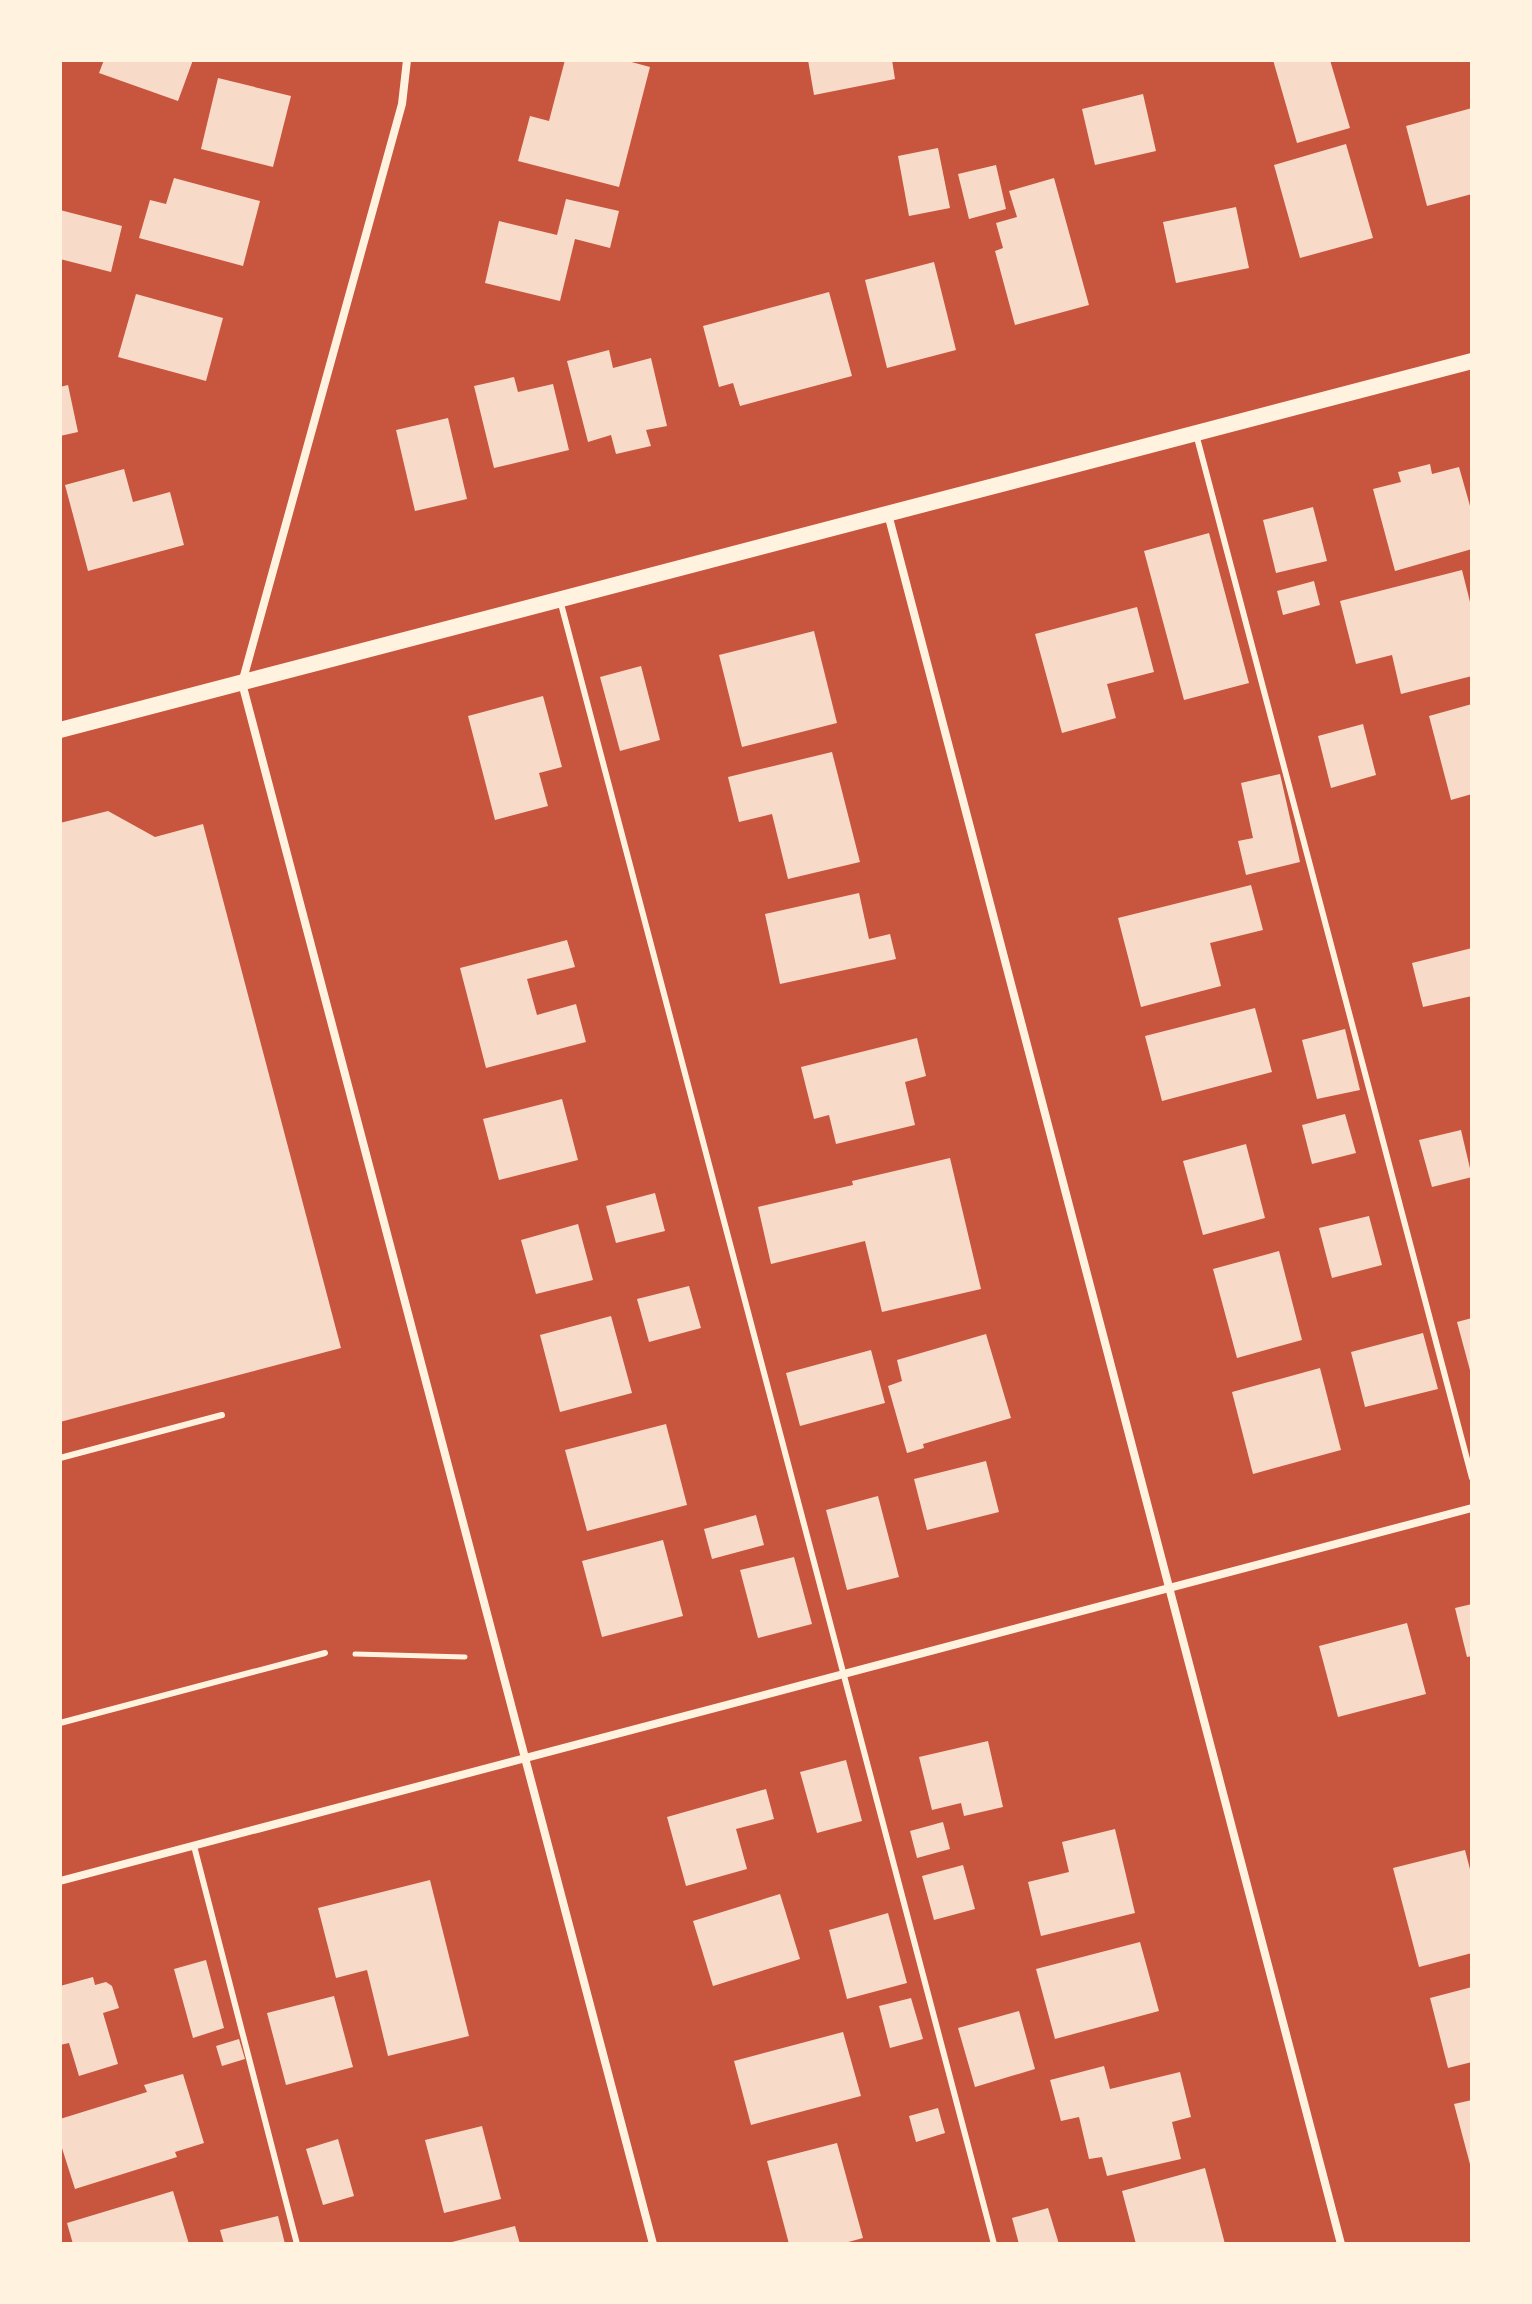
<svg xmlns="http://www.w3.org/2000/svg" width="1532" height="2304" font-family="'Asap Condensed',sans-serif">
  <rect width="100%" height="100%" fill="#c8553d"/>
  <g fill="#f7dbc8">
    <path d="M104 60H193L178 101 99 73Z"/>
    <path d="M565 60H624L650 67 619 187 518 161 530 116 549 121Z"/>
    <path d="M808 60H892L895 79 814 95Z"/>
    <path d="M1273 60H1330L1350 128 1297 143Z"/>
    <path d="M218 78 291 96 273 167 201 149Z"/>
    <path d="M1143 94 1156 151 1095 165 1082 109Z"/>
    <path d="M1472 108V194L1427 206 1406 126Z"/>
    <path d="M1346 144 1373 238 1300 258 1274 165Z"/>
    <path d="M938 148 950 208 909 216 898 156Z"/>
    <path d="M996 165 1006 209 969 219 958 174Z"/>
    <path d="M174 178 260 201 243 266 139 238 150 200 166 204Z"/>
    <path d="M1054 178 1089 305 1015 325 995 251 1003 248 996 223 1017 217 1009 191Z"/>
    <path d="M566 199 619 211 610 248 575 239 560 301 485 283 499 221 557 235Z"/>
    <path d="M1236 207 1249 268 1176 283 1163 222Z"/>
    <path d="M60 210 122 226 111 272 60 259Z"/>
    <path d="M934 262 956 350 887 368 865 280Z"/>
    <path d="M829 292 852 376 740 406 733 383 719 387 703 326Z"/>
    <path d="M136 294 223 318 206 381 118 357Z"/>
    <path d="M609 350 613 368 651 358 667 426 646 430 651 446 616 454 611 435 588 442 567 361Z"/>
    <path d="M514 377 518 392 553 384 569 450 494 468 474 386Z"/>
    <path d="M68 385 78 432 60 436V387Z"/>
    <path d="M448 418 467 499 415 511 396 430Z"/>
    <path d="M1430 464 1432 474 1459 467 1472 513V549L1395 571 1373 489 1401 482 1398 472Z"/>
    <path d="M124 469 133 502 170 492 184 545 88 571 65 485Z"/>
    <path d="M1313 507 1327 561 1276 573 1263 520Z"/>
    <path d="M1209 533 1249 683 1184 700 1144 551Z"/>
    <path d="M1462 570 1472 610V676L1401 694 1392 655 1356 664 1340 601Z"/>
    <path d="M1314 581 1320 605 1283 615 1277 591Z"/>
    <path d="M1137 607 1154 672 1107 684 1116 718 1062 733 1035 634Z"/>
    <path d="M814 631 837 723 742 747 719 655Z"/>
    <path d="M641 666 660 740 620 751 600 677Z"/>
    <path d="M543 696 562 767 539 773 548 806 495 820 468 716Z"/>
    <path d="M1472 704V794L1451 800 1429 716Z"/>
    <path d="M1363 724 1376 775 1331 788 1318 736Z"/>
    <path d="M832 752 860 862 788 879 772 814 739 822 728 777Z"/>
    <path d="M1280 774 1300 862 1246 875 1238 841 1253 838 1241 783Z"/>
    <path d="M108 811 155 837 203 824 341 1348 60 1422V823Z"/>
    <path d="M1251 885 1263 930 1210 943 1221 986 1141 1007 1118 918Z"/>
    <path d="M859 893 869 939 890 934 896 959 780 984 765 914Z"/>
    <path d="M567 940 575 967 527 979 537 1015 576 1004 586 1042 486 1068 460 968Z"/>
    <path d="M1472 948V996L1423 1007 1412 963Z"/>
    <path d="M1255 1008 1272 1072 1162 1101 1145 1036Z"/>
    <path d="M1345 1029 1360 1090 1317 1099 1302 1040Z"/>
    <path d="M917 1038 926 1076 905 1082 915 1125 836 1144 829 1115 814 1119 801 1067Z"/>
    <path d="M562 1099 578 1160 499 1180 483 1119Z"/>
    <path d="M1345 1114 1356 1153 1312 1164 1302 1125Z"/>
    <path d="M1461 1130 1472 1177 1432 1187 1419 1140Z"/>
    <path d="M1246 1144 1265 1218 1203 1235 1183 1161Z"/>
    <path d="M950 1158 981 1289 882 1312 865 1241 771 1264 758 1207 853 1185 852 1181Z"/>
    <path d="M655 1193 665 1231 616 1243 606 1206Z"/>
    <path d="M1369 1216 1382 1265 1332 1278 1319 1228Z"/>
    <path d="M578 1224 593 1280 536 1294 521 1240Z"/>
    <path d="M1279 1251 1302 1340 1237 1358 1213 1269Z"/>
    <path d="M689 1286 701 1328 649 1342 637 1299Z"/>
    <path d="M611 1316 632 1393 560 1412 540 1335Z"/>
    <path d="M1472 1318V1374H1471L1457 1322Z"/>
    <path d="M1423 1333 1438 1389 1365 1407 1351 1352Z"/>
    <path d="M986 1334 1011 1418 923 1444 924 1448 907 1453 888 1386 902 1381 897 1360Z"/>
    <path d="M871 1350 885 1403 800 1426 786 1373Z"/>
    <path d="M1320 1368 1341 1450 1253 1474 1232 1392Z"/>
    <path d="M666 1424 687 1505 587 1531 565 1450Z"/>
    <path d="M986 1461 999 1512 927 1530 914 1479Z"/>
    <path d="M878 1496 899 1577 847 1590 826 1510Z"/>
    <path d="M756 1515 764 1545 712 1559 704 1529Z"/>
    <path d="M663 1540 683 1616 602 1637 582 1561Z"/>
    <path d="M794 1557 812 1624 758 1638 740 1570Z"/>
    <path d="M1472 1604V1656L1467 1657 1455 1608Z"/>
    <path d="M1407 1623 1426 1694 1338 1717 1319 1646Z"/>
    <path d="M988 1741 1003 1807 964 1816 961 1803 932 1810 919 1757Z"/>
    <path d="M846 1760 862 1821 817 1833 800 1772Z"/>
    <path d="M766 1789 774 1819 736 1829 747 1869 686 1886 667 1817Z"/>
    <path d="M943 1822 950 1849 917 1858 910 1831Z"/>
    <path d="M1115 1829 1135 1913 1041 1936 1028 1882 1069 1872 1062 1842Z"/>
    <path d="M1465 1850 1472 1877V1953L1419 1967 1393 1868Z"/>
    <path d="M963 1865 975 1909 934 1920 922 1876Z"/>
    <path d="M430 1880 469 2036 388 2056 367 1970 336 1978 318 1908Z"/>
    <path d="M780 1894 800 1959 713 1986 693 1921Z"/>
    <path d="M888 1913 907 1983 847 1999 829 1930Z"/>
    <path d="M1140 1942 1159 2011 1055 2039 1036 1969Z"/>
    <path d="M206 1960 224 2028 193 2038 174 1969Z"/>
    <path d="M93 1977 95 1985 106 1982 112 1986 119 2008 103 2013 118 2064 79 2076 69 2043 60 2045V1986Z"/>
    <path d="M1472 1987V2062L1448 2068 1430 1998Z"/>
    <path d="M334 1996 353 2067 286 2085 267 2013Z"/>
    <path d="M911 1998 923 2039 890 2048 879 2006Z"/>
    <path d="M1019 2011 1035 2069 975 2087 958 2028Z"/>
    <path d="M843 2032 861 2096 751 2125 734 2061Z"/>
    <path d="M239 2039 245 2059 222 2066 216 2046Z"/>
    <path d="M1104 2066 1110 2089 1180 2072 1191 2117 1172 2122 1181 2159 1107 2176 1102 2157 1089 2159 1079 2117 1061 2121 1050 2080Z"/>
    <path d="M183 2074 204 2143 175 2152 177 2157 75 2189 60 2142V2119L147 2092 144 2085Z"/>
    <path d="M1472 2100V2168H1471L1454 2104Z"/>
    <path d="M938 2108 945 2133 916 2142 909 2116Z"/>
    <path d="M482 2126 501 2199 444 2213 425 2140Z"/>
    <path d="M338 2139 354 2196 323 2205 306 2149Z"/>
    <path d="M837 2143 863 2238 841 2244H789L767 2161Z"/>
    <path d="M1205 2168 1225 2244H1136L1122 2191Z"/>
    <path d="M173 2191 189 2244H73L67 2223Z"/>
    <path d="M1048 2208 1059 2244H1019L1012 2218Z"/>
    <path d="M278 2216 285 2244H224L220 2230Z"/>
    <path d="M515 2226 520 2244H448V2243Z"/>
  </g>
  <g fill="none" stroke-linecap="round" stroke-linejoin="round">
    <path stroke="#fff3e0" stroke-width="5" d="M355 1654 465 1657"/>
    <g stroke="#fff3e0" stroke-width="6">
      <path d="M1196 434 1472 1478"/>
      <path d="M560 600 994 2244"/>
      <path d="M60 1458 222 1415"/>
      <path d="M60 1723 325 1653"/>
      <path d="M194 1846 297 2244"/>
    </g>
    <g stroke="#fff3e0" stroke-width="8">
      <path d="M407 60 402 104 242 683 653 2244"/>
      <path d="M888 514 1341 2244"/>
      <path d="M60 1881 1472 1508"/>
    </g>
    <path stroke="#fff3e0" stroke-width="16" d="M60 730 1472 361"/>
  </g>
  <rect width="1532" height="2304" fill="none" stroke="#fff3e0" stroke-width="124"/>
</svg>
